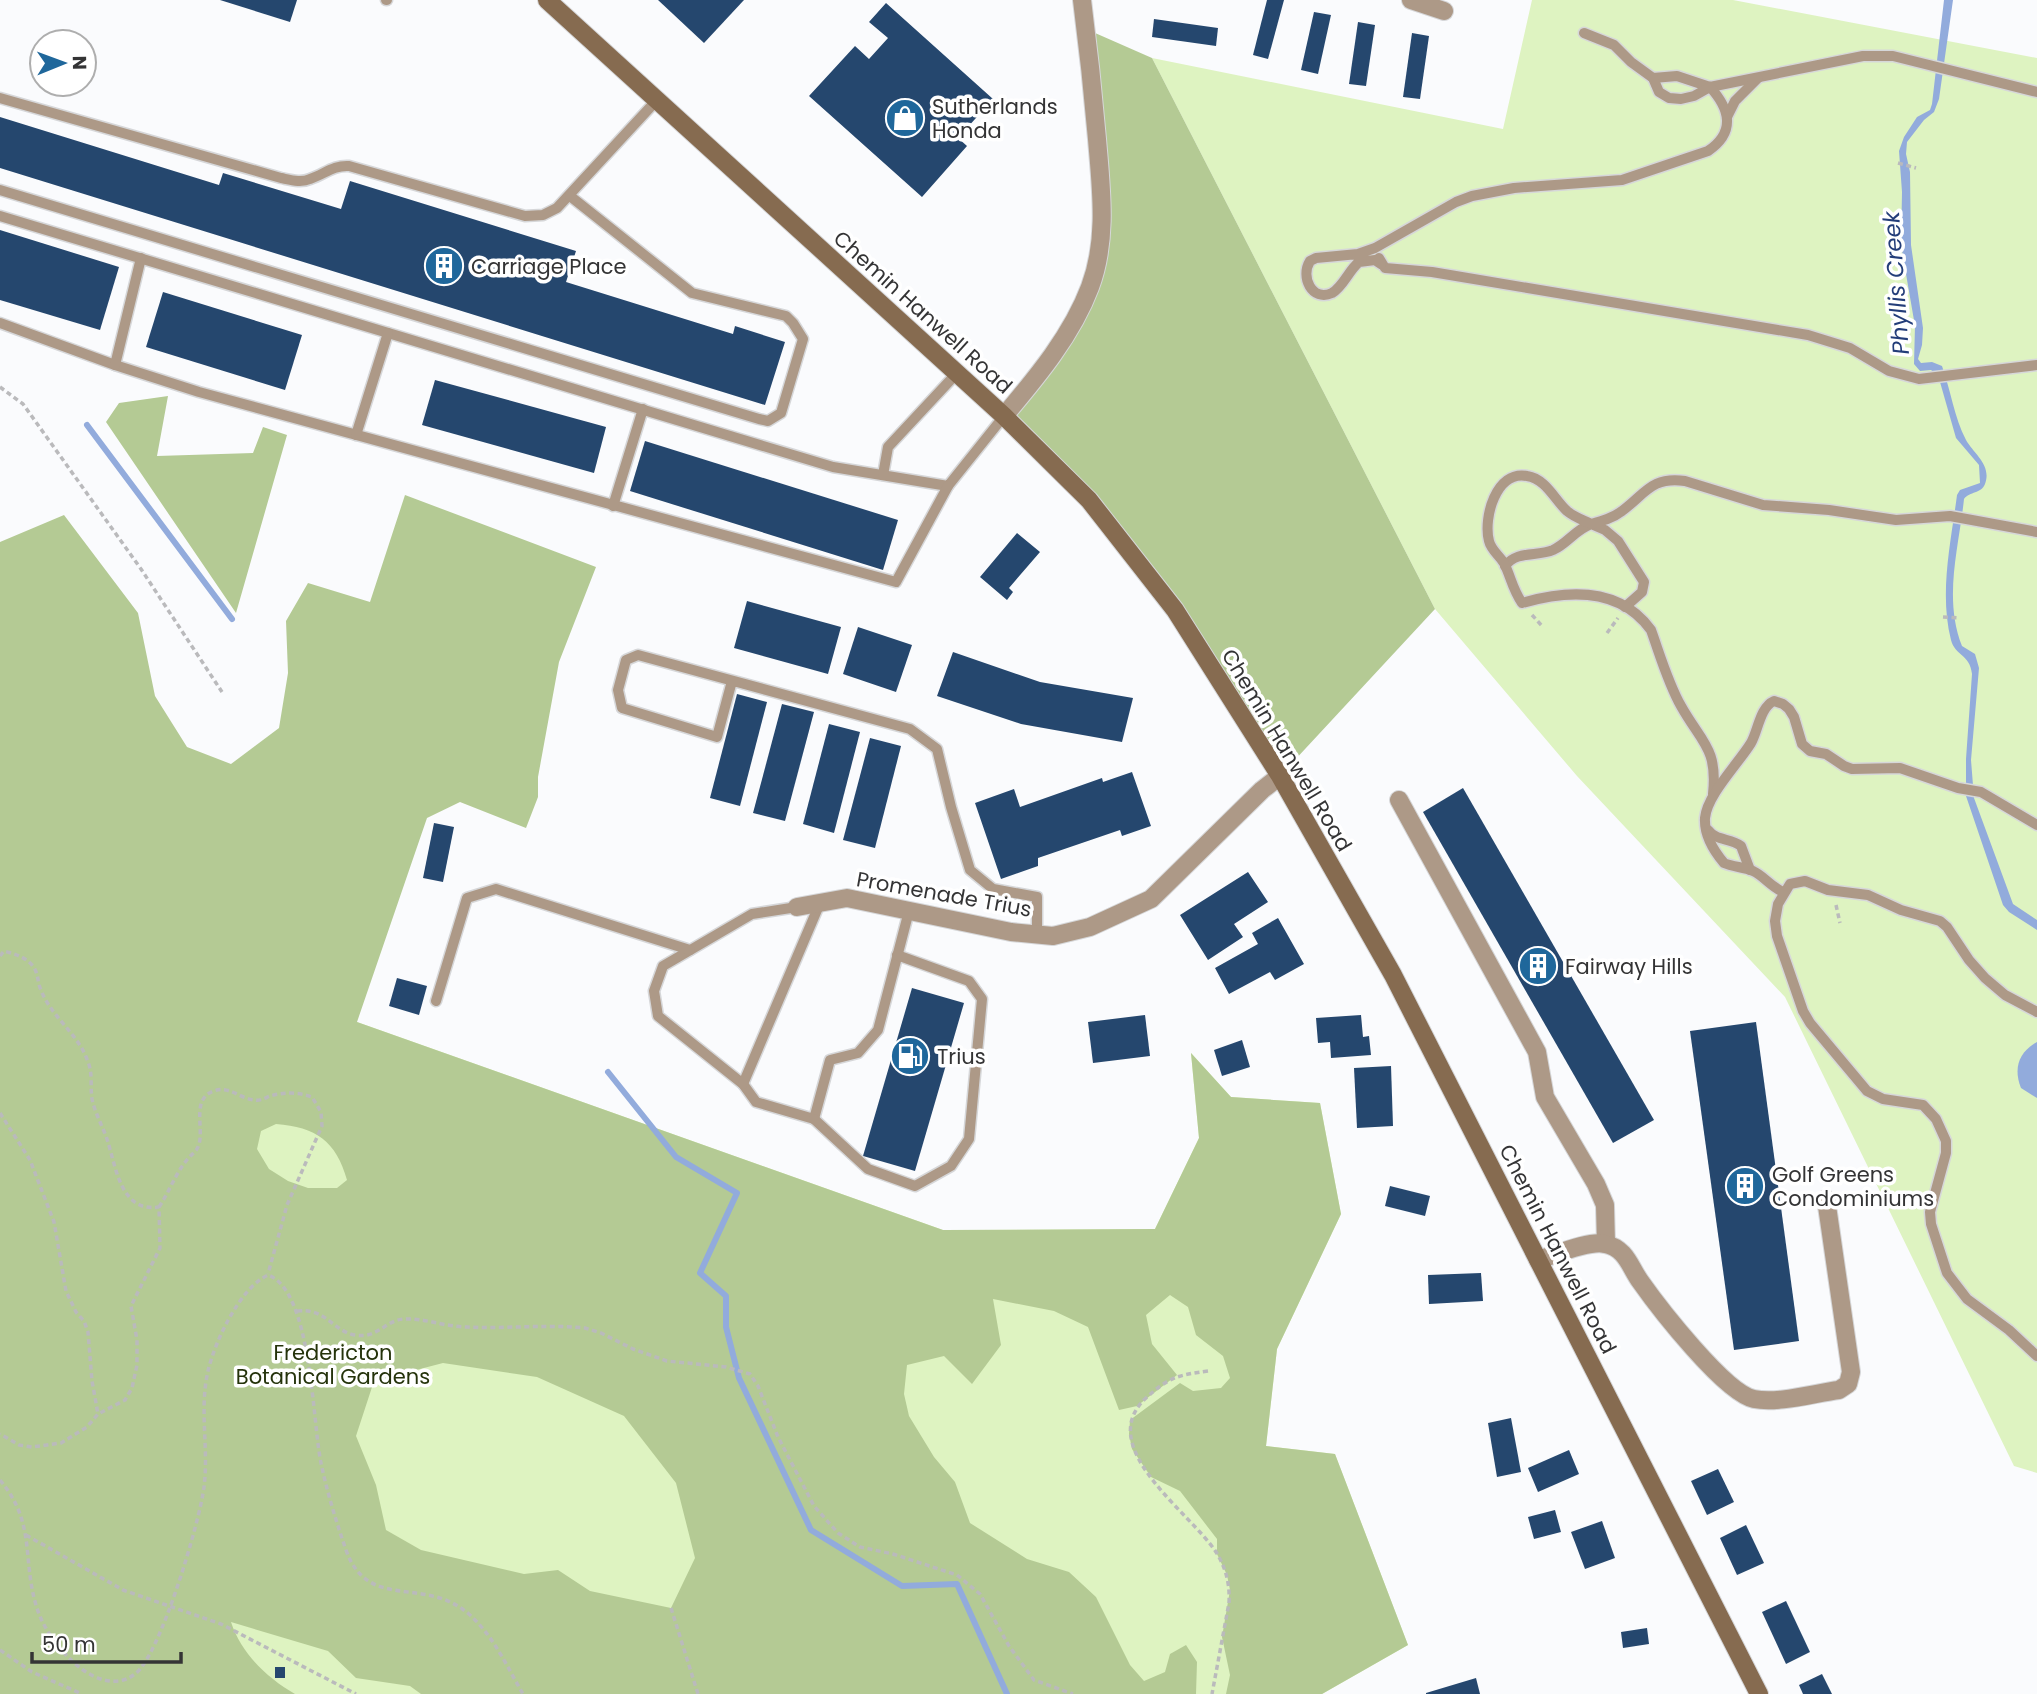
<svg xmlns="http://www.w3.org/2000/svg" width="2037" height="1694" font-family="Poppins,sans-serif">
  <rect width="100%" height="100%" fill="#fafbfd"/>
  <g fill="#def3c1">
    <path d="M1532 0H1733L2037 58V1473L2014 1466 1785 997 1577 776 1435 609 1152 58 1503 129Z"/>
    <path d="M0 885 357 1022 943 1230 1155 1229 1199 1138 1191 1053 1231 1097 1320 1103 1341 1214 1277 1349 1266 1446 1335 1454 1408 1645 1322 1694H0Z"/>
  </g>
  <g fill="#b4ca94" fill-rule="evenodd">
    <path d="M1086 29 1152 58 1435 609 1280 776 1175 610 1004 416 1067 331 1101 247Z"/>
    <path d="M168 396 157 456 253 453 263 427 287 435 236 613 106 422 119 403Z"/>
    <path d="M405 495 596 567 559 662 538 777V797L526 828 460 802 427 818 357 1022 943 1230 1155 1229 1199 1138 1191 1053 1231 1097 1320 1103 1341 1214 1277 1349 1266 1446 1335 1454 1408 1645 1322 1694H1226L1230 1675 1222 1637 1230 1590 1227 1575 1217 1554V1539L1180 1491 1151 1477 1132 1449 1129 1434 1130 1420 1180 1383 1193 1391 1221 1388 1230 1378 1223 1356 1196 1335 1188 1307 1170 1295 1146 1315 1152 1344 1177 1375 1137 1406 1119 1410 1088 1327 1054 1311 993 1299 1001 1345 972 1384 944 1356 907 1365 904 1394 909 1416 934 1457 955 1482 970 1523 1027 1559 1069 1572 1096 1597 1130 1665 1144 1681 1165 1672 1170 1654 1186 1645 1197 1662 1196 1694H421L410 1686 356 1678 328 1651 231 1622C241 1653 266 1677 295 1694H0V542L64 515 138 613 155 696 187 747 231 764 279 728 288 673 286 621 308 583 370 602ZM276 1124C316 1127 336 1141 347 1180L337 1188H308L288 1181 269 1169 257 1149 261 1131ZM443 1363 537 1377 624 1416 676 1483 695 1558 671 1608 590 1591 558 1570 524 1574 421 1550 386 1530 376 1485 356 1436 374 1381Z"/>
  </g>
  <g fill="#92abdc">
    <path d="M1944 0H1953L1939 99 1934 112 1924 120 1907 142 1906 154 1910 172 1911 245 1923 328 1922 345 1918 359 1921 363 1932 362 1942 366C1951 391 1954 417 1966 440 1974 454 1992 465 1985 484 1981 494 1970 491 1964 499 1959 547 1943 598 1962 646L1975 654 1979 668 1971 760 1974 798 2013 904 2037 920V930L2009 912 2003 905 1966 796V759L1972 674C1970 654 1955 656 1951 640 1939 593 1951 542 1957 495L1960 490 1980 483 1979 465 1956 438 1938 375 1931 370 1920 371 1914 364 1915 326 1901 245 1902 192 1899 151 1904 137 1917 117 1930 110 1932 104Z"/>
    <path d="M2037 1042V1098L2021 1088C2013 1068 2019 1052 2037 1042Z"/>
  </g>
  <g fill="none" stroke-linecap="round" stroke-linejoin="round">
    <g stroke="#92abdc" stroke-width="6">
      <path d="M87 425 232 619"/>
      <path d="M608 1072 676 1157 737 1193 700 1273 726 1296V1327L739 1378 811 1530 902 1586 957 1584 1007 1694"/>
    </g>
  </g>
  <g fill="#25476e">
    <path d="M220 0H297L290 22Z"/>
    <path d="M658 0H744L704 43Z"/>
    <path d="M1267 0H1284L1268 59 1253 55Z"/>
    <path d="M886 3 993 99 958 138 967 146 922 197 809 96 855 46 869 59 888 38 869 22Z"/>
    <path d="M1314 12 1331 15 1318 74 1301 70Z"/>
    <path d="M1154 19 1218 28 1216 46 1152 37Z"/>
    <path d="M1358 22 1375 25 1366 86 1349 84Z"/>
    <path d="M1412 33 1429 36 1420 99 1403 97Z"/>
    <path d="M0 117 219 185 223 173 341 209 350 181 576 251 566 282 733 334 735 326 785 342 765 405 0 168Z"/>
    <path d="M0 230 119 267 100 330 0 300Z"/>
    <path d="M163 292 302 335 285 390 146 347Z"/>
    <path d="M435 380 606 427 594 473 422 425Z"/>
    <path d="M645 441 898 520 883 570 630 491Z"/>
    <path d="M1017 533 1040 552 1009 588 1013 592 1007 600 980 577Z"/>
    <path d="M747 601 841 627 828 674 734 648Z"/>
    <path d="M858 627 912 645 896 692 843 674Z"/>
    <path d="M953 652 1040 682 1133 698 1122 742 1021 724 937 696Z"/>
    <path d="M737 694 767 702 740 806 710 798Z"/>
    <path d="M782 704 814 712 785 821 753 813Z"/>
    <path d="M829 724 860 732 834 833 803 824Z"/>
    <path d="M870 738 901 746 875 848 843 840Z"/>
    <path d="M1132 772 1151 826 1122 836 1120 830 1038 858V866L1001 879 975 803 1014 789 1020 807 1102 778 1103 782Z"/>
    <path d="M1463 788 1654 1120 1613 1143 1423 812Z"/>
    <path d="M434 823 454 827 443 882 423 878Z"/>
    <path d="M1248 872 1268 902 1234 924 1243 937 1208 960 1180 915Z"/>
    <path d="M1278 918 1304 964 1275 980 1270 972 1229 994 1215 968 1258 944 1252 933Z"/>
    <path d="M397 978 427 986 419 1015 389 1006Z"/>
    <path d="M912 988 964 1003 915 1171 863 1156Z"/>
    <path d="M1145 1015 1150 1056 1093 1063 1088 1022Z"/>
    <path d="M1361 1015 1363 1037 1369 1036 1371 1055 1331 1058 1330 1042 1318 1043 1316 1018Z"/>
    <path d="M1756 1022 1799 1341 1734 1350 1690 1031Z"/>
    <path d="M1242 1040 1250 1067 1222 1076 1214 1050Z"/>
    <path d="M1391 1066 1393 1126 1357 1128 1354 1068Z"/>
    <path d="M1390 1186 1430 1196 1425 1216 1385 1206Z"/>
    <path d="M1481 1273 1483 1301 1429 1304 1428 1275Z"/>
    <path d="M1511 1418 1521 1472 1497 1477 1488 1423Z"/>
    <path d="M1569 1450 1579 1474 1538 1492 1528 1468Z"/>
    <path d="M1718 1469 1734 1502 1707 1515 1691 1481Z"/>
    <path d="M1555 1510 1561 1532 1534 1539 1528 1517Z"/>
    <path d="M1602 1521 1615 1558 1585 1569 1571 1532Z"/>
    <path d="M1746 1525 1764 1563 1737 1575 1720 1538Z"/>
    <path d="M1786 1601 1810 1652 1786 1664 1762 1612Z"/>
    <path d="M1647 1628 1649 1644 1623 1648 1621 1632Z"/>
    <rect x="275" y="1667" width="10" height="11"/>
    <path d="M1822 1674 1832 1694H1803L1799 1685Z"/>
    <path d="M1476 1678 1480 1694H1426V1693Z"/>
  </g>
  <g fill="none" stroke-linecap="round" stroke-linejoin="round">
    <g stroke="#d6d7d9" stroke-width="13">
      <g id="service">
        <path d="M386 0H387"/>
        <path d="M1653 78 1677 76 1710 87 1863 56H1893L2037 92"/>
        <path d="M0 98 281 178C291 180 301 183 310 179 325 174 333 165 349 166L525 216 543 215 557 208 656 101"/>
        <path d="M1727 117 1735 101 1758 78"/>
        <path d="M0 190 759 419 768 421 781 413 803 339 793 323 786 316 692 293 570 196"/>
        <path d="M0 216 833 467 948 486 1004 416"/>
        <path d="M1379 258 1385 268 1432 272 1808 335 1850 348 1889 371 1919 379 2037 365"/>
        <path d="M1381 264 1375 260 1359 262C1349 270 1343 287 1332 293 1312 302 1300 277 1310 261L1316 258 1358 254 1375 248 1456 202 1472 196 1514 188 1622 180 1708 151C1736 132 1730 109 1710 87L1694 96 1681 99 1669 98 1659 92 1653 78 1631 62 1614 45 1584 33"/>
        <path d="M0 323 115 365 199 392 896 582 948 486"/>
        <path d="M115 365 141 258"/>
        <path d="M356 435 388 333"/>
        <path d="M883 475 888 447 957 373"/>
        <path d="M613 506 643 409"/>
        <path d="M1505 566C1517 550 1537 557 1553 550 1568 543 1575 530 1591 524L1605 530 1618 541 1644 582 1642 592 1625 607"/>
        <path d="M732 681 717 737 622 708 618 690 626 660 638 655 910 729 937 749 951 807 970 870 993 889 1037 897V934"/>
        <path d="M1713 794C1718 748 1701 742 1681 706 1668 683 1660 655 1651 630 1620 587 1567 590 1522 603 1512 588 1511 577 1504 563 1499 555 1491 550 1489 541 1483 518 1496 470 1527 476 1546 479 1554 499 1567 511 1574 517 1583 520 1591 524 1602 521 1613 518 1622 511 1645 494 1652 476 1685 481L1763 505 1829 510 1896 520 1950 516 2037 532"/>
        <path d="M1708 830C1716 841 1730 838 1741 846L1750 870"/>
        <path d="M1783 892C1770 886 1764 876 1753 871 1744 867 1733 867 1724 863 1713 850 1704 835 1705 818 1707 795 1738 764 1751 743 1758 731 1760 707 1774 701L1783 704 1789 709 1794 717 1802 744 1810 751 1826 754 1844 766 1852 769 1900 768 1958 788 1981 792 2037 825"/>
        <path d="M797 907 752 914 663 966 654 991 658 1016 743 1084 756 1102 814 1119 830 1060 858 1053 878 1030 909 911"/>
        <path d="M436 1001 467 898 496 889 690 950"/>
        <path d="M2037 1012 2005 995 1985 978 1969 960 1947 927 1940 921 1901 910 1868 895 1828 890 1805 881 1790 884 1778 904 1775 921 1777 936 1803 1011 1810 1023 1867 1091 1883 1099 1923 1105 1936 1119 1946 1141V1153L1930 1212 1931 1224 1947 1273 1967 1299 2009 1330 2037 1356"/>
        <path d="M743 1084 820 903"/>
        <path d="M814 1119 868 1169 915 1186 951 1166 969 1139 982 999 969 981 897 955"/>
      </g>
    </g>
    <g stroke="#d6d7d9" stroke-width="20">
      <g id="minor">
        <path d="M1411 0 1444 11"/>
        <path d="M1004 416C1037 377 1072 335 1090 287 1108 239 1101 188 1097 139 1093 92 1088 46 1082 0"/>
        <path d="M1399 800 1537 1052 1545 1097 1596 1184 1605 1205 1606 1244"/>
        <path d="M797 907 847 898 1011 932 1053 936 1090 927 1151 899 1262 790 1280 776"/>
        <path d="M1538 1260C1555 1255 1589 1240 1605 1244 1626 1248 1630 1267 1640 1281 1659 1308 1725 1393 1754 1399 1778 1404 1815 1393 1839 1390L1848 1384 1851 1372 1826 1199"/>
      </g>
    </g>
    <g stroke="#d6d7d9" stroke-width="20">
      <path id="secondary" d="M547 0 1004 416 1089 500 1175 610 1280 776 1393 975 1759 1694"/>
    </g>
    <g stroke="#bababc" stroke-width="3.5" stroke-dasharray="5 3.5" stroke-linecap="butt">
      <path d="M1898 163 1916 168"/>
      <path d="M0 387 23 404 141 569 222 692"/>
      <path d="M1532 615 1543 627"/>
      <path d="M1943 617 1959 618"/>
      <path d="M1607 633 1618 618"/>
      <path d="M1836 905 1840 923"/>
      <path d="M0 956 4 951C15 954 25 957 32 965 39 973 37 982 41 990 51 1017 79 1034 88 1062 93 1074 90 1086 92 1099 95 1113 102 1125 107 1139 116 1166 120 1213 159 1207L160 1248 131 1306 137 1340V1365L132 1388 125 1400 98 1414 87 1427 61 1443 32 1447 19 1445 0 1434"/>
      <path d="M0 1113 30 1160 54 1222 66 1291 76 1312 84 1321 88 1332 92 1381 98 1414"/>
      <path d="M159 1207C169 1192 175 1175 186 1161 191 1154 197 1152 199 1144 204 1128 191 1098 214 1091 229 1085 240 1099 255 1100 260 1101 265 1098 270 1096 284 1092 298 1092 312 1097L321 1112 322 1126 287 1205 268 1274"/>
      <path d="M297 1311C327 1308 332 1331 355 1335 378 1339 385 1320 404 1319 425 1318 446 1327 467 1327 506 1329 546 1324 585 1328L601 1333 633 1349 667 1361 726 1367 750 1374 758 1386 778 1437 814 1506 838 1533 860 1547 893 1554 957 1575 980 1594 1009 1646 1034 1680 1073 1694"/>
      <path d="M1208 1371C1178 1375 1169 1377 1146 1398 1093 1447 1190 1512 1216 1552 1226 1568 1230 1584 1229 1603L1212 1694"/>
      <path d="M0 1480C36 1523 22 1558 36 1605 42 1626 55 1644 70 1659 86 1675 113 1691 135 1674 160 1656 200 1521 204 1487 209 1448 199 1410 208 1371 215 1341 240 1288 268 1275 312 1291 312 1420 321 1463 327 1492 336 1521 346 1550 367 1609 418 1579 461 1608 490 1628 506 1665 523 1694"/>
      <path d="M26 1535 123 1590 221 1624 356 1694"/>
      <path d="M671 1608 698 1694"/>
      <path d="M0 1650 32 1672 82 1694"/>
    </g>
    <use href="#service" stroke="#ad9987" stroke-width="10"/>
    <use href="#minor" stroke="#ad9987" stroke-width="18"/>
    <use href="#secondary" stroke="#866b50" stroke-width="18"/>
  </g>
  <defs>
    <g id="shop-disc" transform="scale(2.0125)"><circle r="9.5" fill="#1f679b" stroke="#fff"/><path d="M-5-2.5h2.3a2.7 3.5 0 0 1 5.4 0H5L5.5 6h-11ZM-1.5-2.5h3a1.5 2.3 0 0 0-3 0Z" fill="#fff"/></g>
    <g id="building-disc" transform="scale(2.0125)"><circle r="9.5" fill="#1f679b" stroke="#fff"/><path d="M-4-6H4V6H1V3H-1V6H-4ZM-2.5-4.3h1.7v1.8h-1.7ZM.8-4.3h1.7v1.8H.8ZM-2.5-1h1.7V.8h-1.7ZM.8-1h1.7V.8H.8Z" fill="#fff"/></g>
    <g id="fuel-disc" transform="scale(2.0125)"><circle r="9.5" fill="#1f679b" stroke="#fff"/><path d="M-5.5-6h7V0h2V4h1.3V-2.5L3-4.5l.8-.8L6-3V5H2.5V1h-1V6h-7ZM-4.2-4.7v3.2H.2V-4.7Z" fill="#fff"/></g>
  </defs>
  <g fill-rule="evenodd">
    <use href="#shop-disc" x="905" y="118"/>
    <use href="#building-disc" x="444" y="266"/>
    <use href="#building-disc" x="1538" y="966"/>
    <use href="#fuel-disc" x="910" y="1056"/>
    <use href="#building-disc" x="1745" y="1186"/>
  </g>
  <g text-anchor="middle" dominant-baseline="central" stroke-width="7" stroke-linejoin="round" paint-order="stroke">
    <g font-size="21" fill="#343435" stroke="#fff" text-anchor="start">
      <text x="932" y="106">Sutherlands<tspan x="932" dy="24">Honda</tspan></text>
      <text x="471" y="266">Carriage Place</text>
      <text x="1565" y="966">Fairway Hills</text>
      <text x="937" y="1056">Trius</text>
      <text x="1772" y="1174">Golf Greens<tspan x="1772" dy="24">Condominiums</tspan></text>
    </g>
    <g font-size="21" fill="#343435" stroke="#fff">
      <text transform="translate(923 312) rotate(42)">Chemin Hanwell Road</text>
      <text transform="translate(1287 750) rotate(59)">Chemin Hanwell Road</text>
      <text transform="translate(944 894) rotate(10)">Promenade Trius</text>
      <text transform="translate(1558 1249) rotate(63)">Chemin Hanwell Road</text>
    </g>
    <g font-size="21" fill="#25330b" stroke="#fff">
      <text x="333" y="1352">Fredericton<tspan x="333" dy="24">Botanical Gardens</tspan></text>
    </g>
    <g font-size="23" font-style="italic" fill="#233d79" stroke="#fff">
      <text transform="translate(1896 283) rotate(-94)">Phyllis Creek</text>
    </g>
  </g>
  <g transform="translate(63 63) rotate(89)"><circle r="33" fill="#ffffff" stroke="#aeaeae" stroke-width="2"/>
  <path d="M0-5L12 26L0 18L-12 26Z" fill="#1f679b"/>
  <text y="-10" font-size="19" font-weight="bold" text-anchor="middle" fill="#343435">N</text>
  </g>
  <path d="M32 1652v10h149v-10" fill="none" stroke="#343435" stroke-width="3.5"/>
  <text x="42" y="1652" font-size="21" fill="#343435" stroke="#ffffff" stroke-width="5" paint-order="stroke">50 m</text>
</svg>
